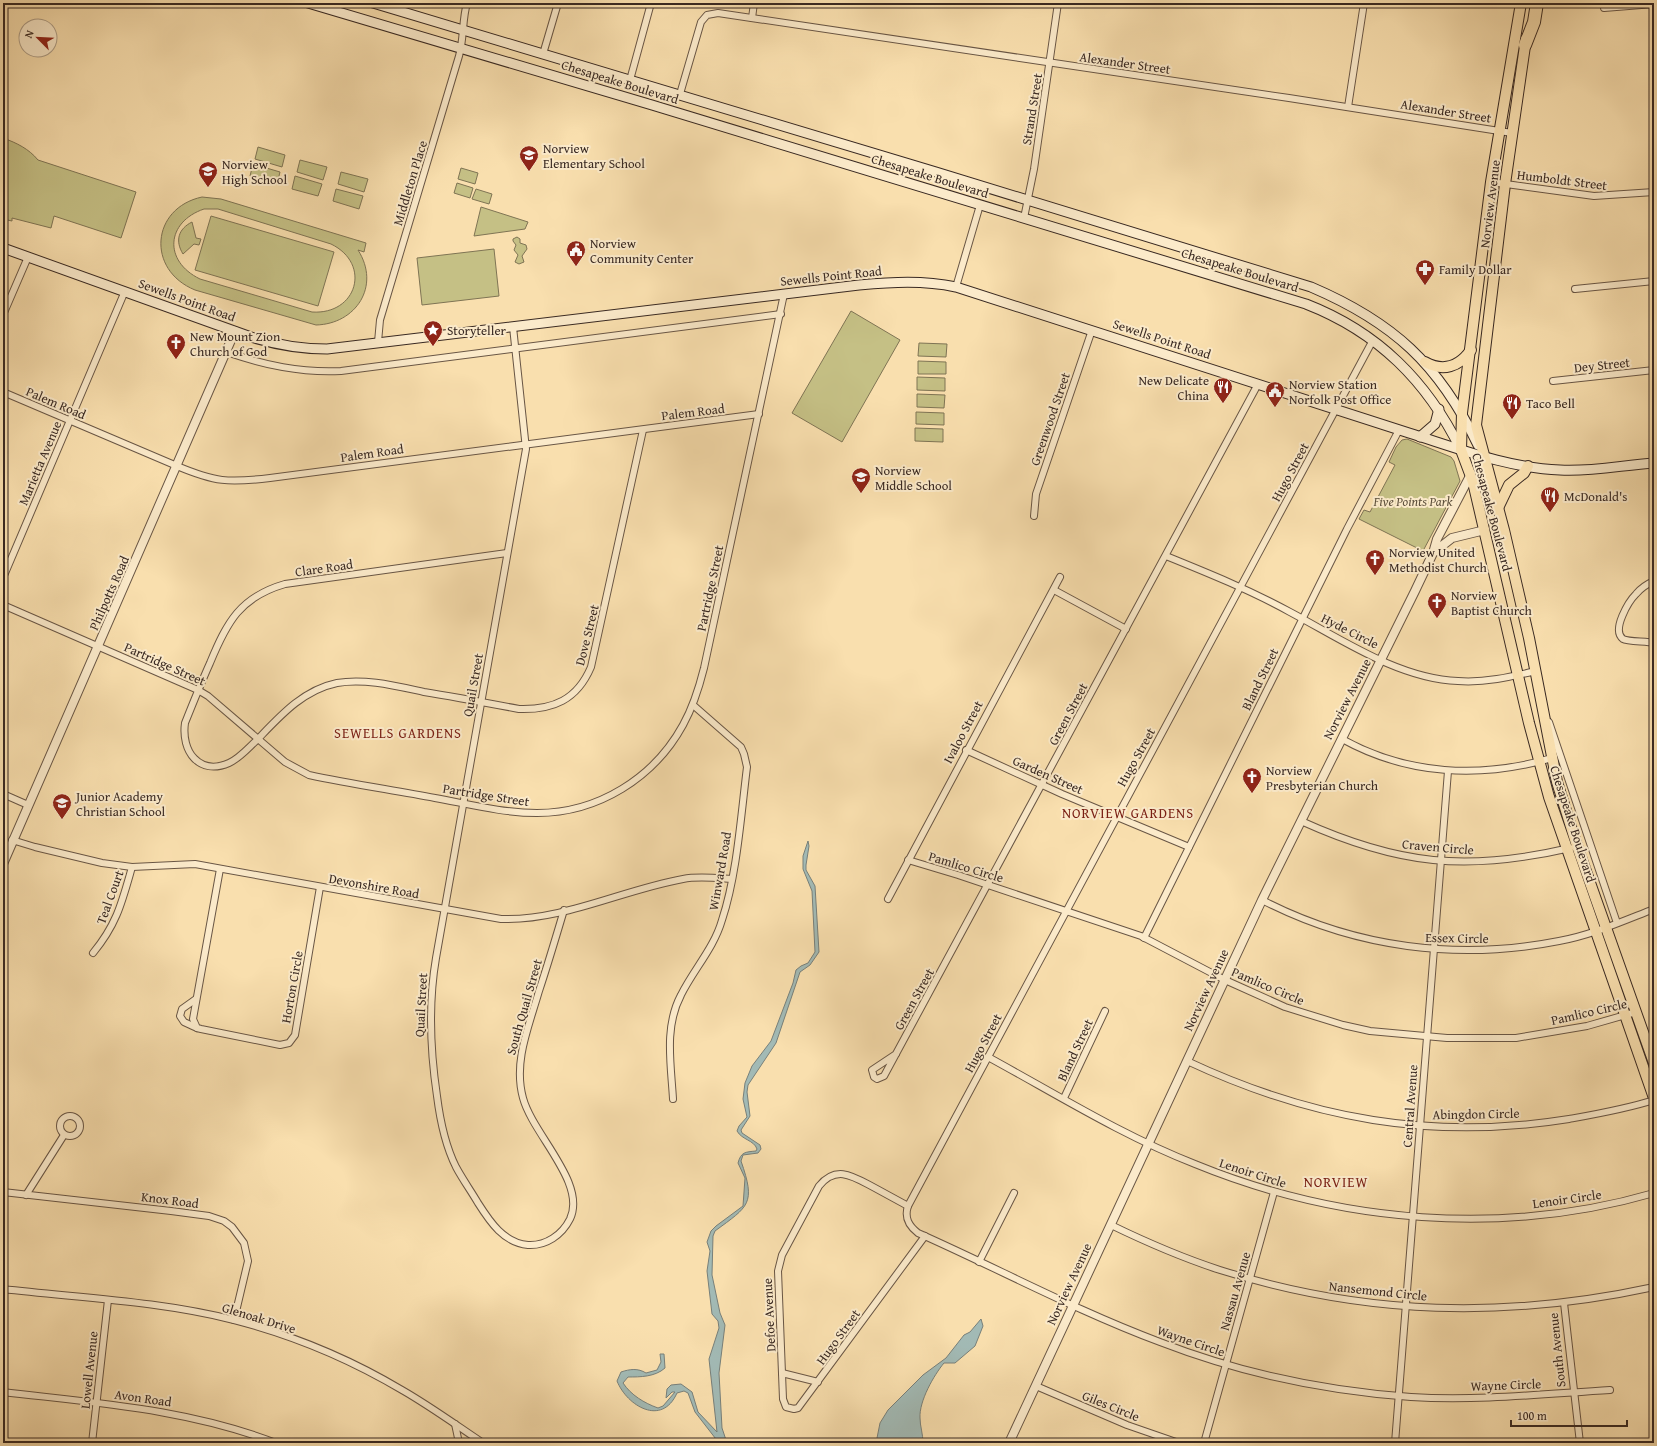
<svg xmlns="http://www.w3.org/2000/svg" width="1657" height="1446" font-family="'Gentium Book Plus',serif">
  <rect width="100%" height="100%" fill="#f9dfae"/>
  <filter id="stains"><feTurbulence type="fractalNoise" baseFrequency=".005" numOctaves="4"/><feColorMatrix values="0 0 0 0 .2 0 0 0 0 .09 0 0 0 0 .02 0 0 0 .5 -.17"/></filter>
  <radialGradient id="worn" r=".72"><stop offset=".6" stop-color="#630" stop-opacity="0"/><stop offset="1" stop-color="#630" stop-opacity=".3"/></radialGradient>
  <g fill="#c5c085" stroke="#7f7454" fill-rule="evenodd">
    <path d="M3 138C17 143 29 149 38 160L136 192 121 238 54 216 51 228 12 218V221L3 219Z"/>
    <path d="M258 147 285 155 282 167 255 159Z"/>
    <path d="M300 160 327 167 323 180 297 172Z"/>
    <path d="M253 164 280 172 277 184 250 176Z"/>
    <path d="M461 168 478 173 475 184 458 179Z"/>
    <path d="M341 172 368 179 364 192 338 184Z"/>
    <path d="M295 176 322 184 318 196 292 189Z"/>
    <path d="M457 183 473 188 470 198 454 193Z"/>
    <path d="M336 189 363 196 359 209 333 201Z"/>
    <path d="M476 189 492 194 489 204 472 199Z"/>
    <path d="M202 197 221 199 366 243 364 252 358 250C381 286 356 324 316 325L195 290C146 270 151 208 202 197ZM204 209H218L331 244C372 264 357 315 312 312L200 279C163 261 166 222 204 209Z"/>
    <path d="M481 207 528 222 525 229 474 236Z"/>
    <path d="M211 216 334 252 318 306 195 270Z"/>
    <path d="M192 222 196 238 201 239 199 245 194 244 183 254C175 241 178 229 192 222Z"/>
    <path d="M517 237 520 239V243L526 245 527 249 522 256 524 262 519 264 515 262 518 255 514 250 516 245 513 241V239Z"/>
    <path d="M494 249 499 296 422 305 417 258Z"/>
    <path d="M851 311 900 340 842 442 792 413Z"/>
    <path d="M919 343 947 344 946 357 918 356Z"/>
    <path d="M918 361 946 362V374H918Z"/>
    <path d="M917 377 945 378V391L917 390Z"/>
    <path d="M917 394 945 395 944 408 917 407Z"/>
    <path d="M916 412 944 413V425L916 424Z"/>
    <path d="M915 428 943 429V442L915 441Z"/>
    <path d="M1407 439 1451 457 1454 461 1460 481 1423 551 1359 519 1364 510 1370 512 1395 465 1389 462 1396 447 1402 440Z"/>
  </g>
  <g fill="#a2bab5" stroke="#78807a">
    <path d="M808 841 809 846 806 865V870L815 886 819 952 810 965 800 972 776 1043 748 1085 747 1092 750 1116 741 1130 742 1133 760 1145 761 1149 758 1153 743 1155 741 1161C756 1204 749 1206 715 1231L713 1236 712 1275 720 1313 725 1325 719 1373 722 1428 727 1443H719L695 1412 688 1393 684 1391 677 1393C662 1427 627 1406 617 1381L621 1372C630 1369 638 1368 646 1373L657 1370 661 1362 660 1354H664L665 1368C655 1377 640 1377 628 1377L623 1383C631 1395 644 1403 658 1408L663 1406 675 1392H672L666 1398 667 1389 671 1385 681 1384 692 1392 698 1412 717 1432 709 1359 719 1328 718 1321 712 1314 707 1271 710 1251 707 1242 711 1231 716 1226 743 1206 745 1178 738 1163C741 1152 745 1152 756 1151L757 1149C754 1140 742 1140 737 1131L739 1126 747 1117 743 1099 745 1083 752 1066 771 1041 793 983 796 970 801 966 808 963 815 952 812 891 803 869V856Z"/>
    <path d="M981 1319 983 1326 975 1346 955 1363H944C934 1375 919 1401 920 1418 920 1426 923 1434 923 1443H872L877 1438 880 1423 888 1410 923 1375 946 1358 964 1335 970 1332Z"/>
  </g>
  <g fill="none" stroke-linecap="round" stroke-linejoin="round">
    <g stroke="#695645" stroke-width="8">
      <g id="minor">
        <path d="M1604 8 1654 4"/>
        <path d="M752 18 754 3"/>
        <path d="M543 54 558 3"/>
        <path d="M630 80 651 3"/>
        <path d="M680 94 701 22 707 15 718 13 1289 98 1512 133"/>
        <path d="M1348 107 1364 3"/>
        <path d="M1491 182 1594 196 1654 192"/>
        <path d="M1024 218 1034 169 1058 3"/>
        <path d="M956 287 980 205"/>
        <path d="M1575 289 1654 281"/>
        <path d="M3 315 28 257"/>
        <path d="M513 327 526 449 436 958C428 1005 430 1049 437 1096 440 1120 445 1145 456 1167 463 1180 471 1191 478 1203 490 1222 504 1243 528 1245 546 1246 562 1235 570 1219 587 1183 533 1135 523 1098 513 1062 529 1026 539 991 548 964 556 937 564 910"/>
        <path d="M1373 340 908 1206C904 1218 909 1226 918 1233 999 1269 1077 1311 1160 1342 1240 1373 1326 1391 1411 1397 1477 1401 1544 1394 1610 1390"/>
        <path d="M378 342 380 320 459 56C464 39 462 20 467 3"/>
        <path d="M226 352C265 365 300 373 341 371L781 314"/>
        <path d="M1553 381 1654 370"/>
        <path d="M3 392 177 466C215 482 228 483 270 478L759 414"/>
        <path d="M1034 516 1036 494 1092 330"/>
        <path d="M507 553 285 584C240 597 227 622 210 663 201 683 193 703 185 723 181 751 199 776 229 763 240 758 248 748 257 740 280 716 303 690 337 683 365 678 396 686 424 692 455 697 487 703 519 709 553 710 577 700 591 667L643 430"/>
        <path d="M1166 556C1208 573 1250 590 1290 612 1341 639 1399 679 1458 681 1484 683 1510 677 1536 671"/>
        <path d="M3 578 125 291"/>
        <path d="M1654 581C1647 584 1641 588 1636 594 1629 601 1611 630 1623 639 1628 642 1647 641 1654 643"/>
        <path d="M1054 590 1126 629"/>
        <path d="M3 605 198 690 208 696 285 762 309 775C351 784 393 790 435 798 468 804 503 813 537 813 598 813 654 778 683 725 693 707 699 688 704 668L784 294"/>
        <path d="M1549 722 1617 923"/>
        <path d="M1342 739C1407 775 1480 779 1552 758"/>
        <path d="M966 750 1062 794 1189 847"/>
        <path d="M3 794 28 805"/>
        <path d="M1301 821C1398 865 1467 872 1570 848"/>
        <path d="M12 840 35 847 102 863 132 867 195 864 501 919C563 921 622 890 683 879 698 876 716 878 731 879"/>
        <path d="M908 860 958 875 1141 936 1225 980 1285 1007 1343 1025 1370 1031 1447 1038H1516L1587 1026 1636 1012"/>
        <path d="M220 869 193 1019 197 1028 201 1029 280 1045 289 1043 295 1035 320 887"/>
        <path d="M888 899 1060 577"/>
        <path d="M1262 900C1355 948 1458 961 1559 941 1592 935 1623 921 1654 909"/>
        <path d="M1144 938 1347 529 1399 430"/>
        <path d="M93 953C117 924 122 902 132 867"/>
        <path d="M196 999 182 1009 180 1016 184 1022 197 1028"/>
        <path d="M896 1054 872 1070 874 1077 877 1079 884 1076 1258 384"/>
        <path d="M988 1057C1056 1094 1123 1136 1195 1164 1339 1223 1503 1237 1654 1193"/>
        <path d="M1187 1061C1311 1119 1432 1141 1569 1119 1597 1114 1626 1109 1654 1100"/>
        <path d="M1064 1098 1105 1011"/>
        <path d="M673 1099C671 1064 664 1027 681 995 694 969 714 948 722 920 737 875 741 815 747 767L744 754 741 747 693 705"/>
        <circle cx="70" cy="1126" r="10"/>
        <path d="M3 1192 171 1211 209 1216 224 1221 232 1227 244 1243 248 1261 234 1320"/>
        <path d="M26 1195 64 1135"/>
        <path d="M908 1206C897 1200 886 1194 875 1188 854 1177 837 1164 819 1186L782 1255 778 1271 783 1399 786 1407 794 1409 798 1408 925 1236"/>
        <path d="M1111 1225C1146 1242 1183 1258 1220 1270 1366 1316 1506 1319 1654 1287"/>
        <path d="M979 1262 1014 1193"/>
        <path d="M3 1289C80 1298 159 1301 234 1320 292 1335 350 1359 402 1390 430 1406 456 1425 483 1443"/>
        <path d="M1564 1303 1580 1443"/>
        <path d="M782 1373 818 1382"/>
        <path d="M1036 1386 1127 1425 1179 1443"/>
        <path d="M3 1392C96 1403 188 1409 276 1443"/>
        <path d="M455 1424 459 1443"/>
        <path d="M92 1443 108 1300"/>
        <path d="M1204 1443 1274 1192"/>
        <path d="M1395 1443 1448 771"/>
      </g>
    </g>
    <g stroke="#695645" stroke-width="10">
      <g id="tertiary">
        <path d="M1434 552 1452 538 1485 530"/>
        <path d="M3 864 235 331"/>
        <path d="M1009 1443 1262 900 1415 591 1433 553 1437 539 1471 474"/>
      </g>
    </g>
    <g stroke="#392922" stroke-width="11">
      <g id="secondary">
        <path d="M308 3 652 105 1306 304C1378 332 1427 381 1461 450"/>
        <path d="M373 3 936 172 1311 287C1393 322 1439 364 1478 445"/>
        <path d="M3 248 251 337C277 345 300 349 327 349L859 285C892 282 923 280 956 287L1409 433C1457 448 1508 468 1560 470 1591 472 1623 465 1654 463"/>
        <path d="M1420 437 1435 424 1439 409"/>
      </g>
    </g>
    <g stroke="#392922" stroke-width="12">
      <g id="primary">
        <path d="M1521 3 1491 182 1462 413 1461 450 1473 482 1529 723 1549 797 1654 1098"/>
        <path d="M1526 39 1505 184 1476 425 1504 530 1529 638 1557 782 1577 846 1654 1063"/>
        <path d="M1425 362C1443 372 1459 367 1471 350"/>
        <path d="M1498 508 1509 485 1524 473 1528 466"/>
      </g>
    </g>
    <g stroke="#392922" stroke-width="14">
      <path id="motorway" d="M1525 45 1534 22 1537 3"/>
    </g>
    <use href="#minor" stroke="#fbeaca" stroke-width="6"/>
    <use href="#tertiary" stroke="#fbeaca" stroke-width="8"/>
    <use href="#secondary" stroke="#fbeaca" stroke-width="9"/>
    <use href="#primary" stroke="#f9dfae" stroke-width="10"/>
    <use href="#motorway" stroke="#f9dfae" stroke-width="12"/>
  </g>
  <defs>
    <g id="school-pin" transform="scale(1)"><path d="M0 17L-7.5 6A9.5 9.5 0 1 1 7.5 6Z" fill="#8f2418" stroke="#fbeaca"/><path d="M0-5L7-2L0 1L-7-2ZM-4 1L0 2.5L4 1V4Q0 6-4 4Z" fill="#fff"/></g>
    <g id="civic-pin" transform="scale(1)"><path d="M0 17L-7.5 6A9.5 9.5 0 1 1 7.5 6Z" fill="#8f2418" stroke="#fbeaca"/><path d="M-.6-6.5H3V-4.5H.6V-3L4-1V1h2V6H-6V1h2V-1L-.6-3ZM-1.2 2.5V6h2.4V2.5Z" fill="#fff"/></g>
    <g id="pharmacy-pin" transform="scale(1)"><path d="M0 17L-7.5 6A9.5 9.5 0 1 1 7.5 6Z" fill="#8f2418" stroke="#fbeaca"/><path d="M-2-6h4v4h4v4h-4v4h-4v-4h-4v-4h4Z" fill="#fff"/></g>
    <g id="sight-pin" transform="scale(1)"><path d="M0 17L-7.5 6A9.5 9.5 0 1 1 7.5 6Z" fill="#8f2418" stroke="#fbeaca"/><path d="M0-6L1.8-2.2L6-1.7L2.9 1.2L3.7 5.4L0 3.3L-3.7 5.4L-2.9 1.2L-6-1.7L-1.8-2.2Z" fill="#fff"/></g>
    <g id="church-pin" transform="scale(1)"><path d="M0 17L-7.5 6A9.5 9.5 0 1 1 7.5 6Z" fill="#8f2418" stroke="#fbeaca"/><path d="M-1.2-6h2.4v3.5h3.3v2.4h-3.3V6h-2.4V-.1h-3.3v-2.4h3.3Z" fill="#fff"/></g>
    <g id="restaurant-pin" transform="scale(1)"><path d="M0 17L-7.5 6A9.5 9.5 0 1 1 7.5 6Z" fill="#8f2418" stroke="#fbeaca"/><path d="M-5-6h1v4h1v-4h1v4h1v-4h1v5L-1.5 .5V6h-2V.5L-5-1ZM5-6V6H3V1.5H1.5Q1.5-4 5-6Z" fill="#fff"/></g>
  </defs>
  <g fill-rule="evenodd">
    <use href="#school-pin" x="529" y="155"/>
    <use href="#school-pin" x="208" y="171"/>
    <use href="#civic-pin" x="576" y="250"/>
    <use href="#pharmacy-pin" x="1425" y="269"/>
    <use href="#sight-pin" x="433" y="330"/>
    <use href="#church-pin" x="176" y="343"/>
    <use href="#restaurant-pin" x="1223" y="387"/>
    <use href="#civic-pin" x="1275" y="391"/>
    <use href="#restaurant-pin" x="1512" y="403"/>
    <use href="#school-pin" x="861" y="477"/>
    <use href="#restaurant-pin" x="1550" y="496"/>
    <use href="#church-pin" x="1375" y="559"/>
    <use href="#church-pin" x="1437" y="602"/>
    <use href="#church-pin" x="1252" y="777"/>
    <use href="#school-pin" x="62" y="803"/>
  </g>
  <g text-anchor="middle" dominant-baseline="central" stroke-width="4" stroke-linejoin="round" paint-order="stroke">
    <g font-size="13" fill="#392922" stroke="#fbeaca">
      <text transform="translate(1125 63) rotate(8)">Alexander Street</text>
      <text transform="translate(620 82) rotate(17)">Chesapeake Boulevard</text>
      <text transform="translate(1032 109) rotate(-81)">Strand Street</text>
      <text transform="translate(1446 111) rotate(9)">Alexander Street</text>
      <text transform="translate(930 176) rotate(17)">Chesapeake Boulevard</text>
      <text transform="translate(1562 180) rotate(7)">Humboldt Street</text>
      <text transform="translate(410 183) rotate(-73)">Middleton Place</text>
      <text transform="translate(1490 204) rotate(-83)">Norview Avenue</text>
      <text transform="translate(1240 270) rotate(17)">Chesapeake Boulevard</text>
      <text transform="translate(831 276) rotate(-6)">Sewells Point Road</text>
      <text transform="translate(187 300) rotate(20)">Sewells Point Road</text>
      <text transform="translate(1162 339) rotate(18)">Sewells Point Road</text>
      <text transform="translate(1602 365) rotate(-6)">Dey Street</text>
      <text transform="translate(56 403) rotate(23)">Palem Road</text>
      <text transform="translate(693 412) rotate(-7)">Palem Road</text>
      <text transform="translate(1050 419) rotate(-71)">Greenwood Street</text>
      <text transform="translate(372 453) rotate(-8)">Palem Road</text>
      <text transform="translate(40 463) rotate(-67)">Marietta Avenue</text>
      <text transform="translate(1290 472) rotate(-62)">Hugo Street</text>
      <text transform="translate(1492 512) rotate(75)">Chesapeake Boulevard</text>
      <text transform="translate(324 568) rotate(-8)">Clare Road</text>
      <text transform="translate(710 588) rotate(-78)">Partridge Street</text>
      <text transform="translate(109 593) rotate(-66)">Philpotts Road</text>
      <text transform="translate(1350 631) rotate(27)">Hyde Circle</text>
      <text transform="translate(587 635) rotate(-76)">Dove Street</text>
      <text transform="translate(165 664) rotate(24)">Partridge Street</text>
      <text transform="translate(1260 679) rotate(-64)">Bland Street</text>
      <text transform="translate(473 685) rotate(-80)">Quail Street</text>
      <text transform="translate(1347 699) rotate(-63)">Norview Avenue</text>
      <text transform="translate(1068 714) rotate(-62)">Green Street</text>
      <text transform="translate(963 732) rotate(-62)">Ivaloo Street</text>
      <text transform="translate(1136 757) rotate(-61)">Hugo Street</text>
      <text transform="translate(1048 775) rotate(24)">Garden Street</text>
      <text transform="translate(486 795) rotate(9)">Partridge Street</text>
      <text transform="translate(1573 824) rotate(72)">Chesapeake Boulevard</text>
      <text transform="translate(1438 847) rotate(5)">Craven Circle</text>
      <text transform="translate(966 867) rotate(17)">Pamlico Circle</text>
      <text transform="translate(720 871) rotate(-80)">Winward Road</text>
      <text transform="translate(374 886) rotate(10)">Devonshire Road</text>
      <text transform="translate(110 897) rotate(-70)">Teal Court</text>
      <text transform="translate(1457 938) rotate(1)">Essex Circle</text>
      <text transform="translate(1268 986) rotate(23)">Pamlico Circle</text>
      <text transform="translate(292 987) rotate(-80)">Horton Circle</text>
      <text transform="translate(1206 990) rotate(-65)">Norview Avenue</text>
      <text transform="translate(914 999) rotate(-61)">Green Street</text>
      <text transform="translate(421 1005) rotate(-87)">Quail Street</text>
      <text transform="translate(524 1007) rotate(-74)">South Quail Street</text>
      <text transform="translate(1589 1012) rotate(-13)">Pamlico Circle</text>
      <text transform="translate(983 1043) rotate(-62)">Hugo Street</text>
      <text transform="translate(1075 1050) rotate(-65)">Bland Street</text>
      <text transform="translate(1410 1106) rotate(-86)">Central Avenue</text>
      <text transform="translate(1476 1114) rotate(-1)">Abingdon Circle</text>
      <text transform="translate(1253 1173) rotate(18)">Lenoir Circle</text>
      <text transform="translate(1567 1199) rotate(-8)">Lenoir Circle</text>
      <text transform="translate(170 1200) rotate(7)">Knox Road</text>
      <text transform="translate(1069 1284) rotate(-65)">Norview Avenue</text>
      <text transform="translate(1235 1291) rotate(-74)">Nassau Avenue</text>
      <text transform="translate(1378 1291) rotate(6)">Nansemond Circle</text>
      <text transform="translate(769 1315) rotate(-93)">Defoe Avenue</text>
      <text transform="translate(259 1318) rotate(17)">Glenoak Drive</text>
      <text transform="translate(838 1337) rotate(-54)">Hugo Street</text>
      <text transform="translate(1191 1341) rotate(19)">Wayne Circle</text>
      <text transform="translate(1557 1350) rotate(-96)">South Avenue</text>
      <text transform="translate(89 1370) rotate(-84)">Lowell Avenue</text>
      <text transform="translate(1506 1385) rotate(-2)">Wayne Circle</text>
      <text transform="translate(143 1398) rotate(8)">Avon Road</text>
      <text transform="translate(1111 1406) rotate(22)">Giles Circle</text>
    </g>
    <g font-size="13" fill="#392922" stroke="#fbeaca" text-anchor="start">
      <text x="543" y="148">Norview<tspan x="543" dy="15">Elementary School</tspan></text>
      <text x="222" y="164">Norview<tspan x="222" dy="15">High School</tspan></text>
      <text x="590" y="243">Norview<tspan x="590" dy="15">Community Center</tspan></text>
      <text x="1439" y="269">Family Dollar</text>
      <text x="447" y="330">Storyteller</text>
      <text x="190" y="336">New Mount Zion<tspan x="190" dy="15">Church of God</tspan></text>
      <text x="1209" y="380" text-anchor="end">New Delicate<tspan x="1209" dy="15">China</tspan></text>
      <text x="1289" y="384">Norview Station<tspan x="1289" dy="15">Norfolk Post Office</tspan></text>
      <text x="1526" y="403">Taco Bell</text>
      <text x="875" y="470">Norview<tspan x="875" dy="15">Middle School</tspan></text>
      <text x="1564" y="496">McDonald's</text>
      <text x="1389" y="552">Norview United<tspan x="1389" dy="15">Methodist Church</tspan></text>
      <text x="1451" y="595">Norview<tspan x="1451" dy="15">Baptist Church</tspan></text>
      <text x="1266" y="770">Norview<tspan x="1266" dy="15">Presbyterian Church</tspan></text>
      <text x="76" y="796">Junior Academy<tspan x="76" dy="15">Christian School</tspan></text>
    </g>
    <g font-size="13" font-style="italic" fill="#5c4f3b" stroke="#fbeaca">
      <text x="1413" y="501">Five Points Park</text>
    </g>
    <g font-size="14" letter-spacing="1" fill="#7a1f14" stroke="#fbeaca">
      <text x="398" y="733">SEWELLS GARDENS</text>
      <text x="1128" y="813">NORVIEW GARDENS</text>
      <text x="1336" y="1182">NORVIEW</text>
    </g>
  </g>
  <rect width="1657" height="1446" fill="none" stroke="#f9dfae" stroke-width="16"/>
  <rect x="4" y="4" width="1649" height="1438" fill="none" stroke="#392922" stroke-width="2"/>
  <rect x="8" y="8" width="1641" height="1430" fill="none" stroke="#392922"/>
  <g transform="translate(38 38) rotate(294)"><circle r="19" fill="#fbeaca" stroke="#ad9d87"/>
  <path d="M0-3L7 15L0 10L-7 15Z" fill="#8f2418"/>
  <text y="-6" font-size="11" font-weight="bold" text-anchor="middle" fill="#392922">N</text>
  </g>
  <path d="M1511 1420v6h116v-6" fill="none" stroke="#392922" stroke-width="2"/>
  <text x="1517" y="1420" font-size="12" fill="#392922" stroke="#fbeaca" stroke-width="3" paint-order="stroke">100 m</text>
  <rect width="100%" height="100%" filter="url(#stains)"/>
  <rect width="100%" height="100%" fill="url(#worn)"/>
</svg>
